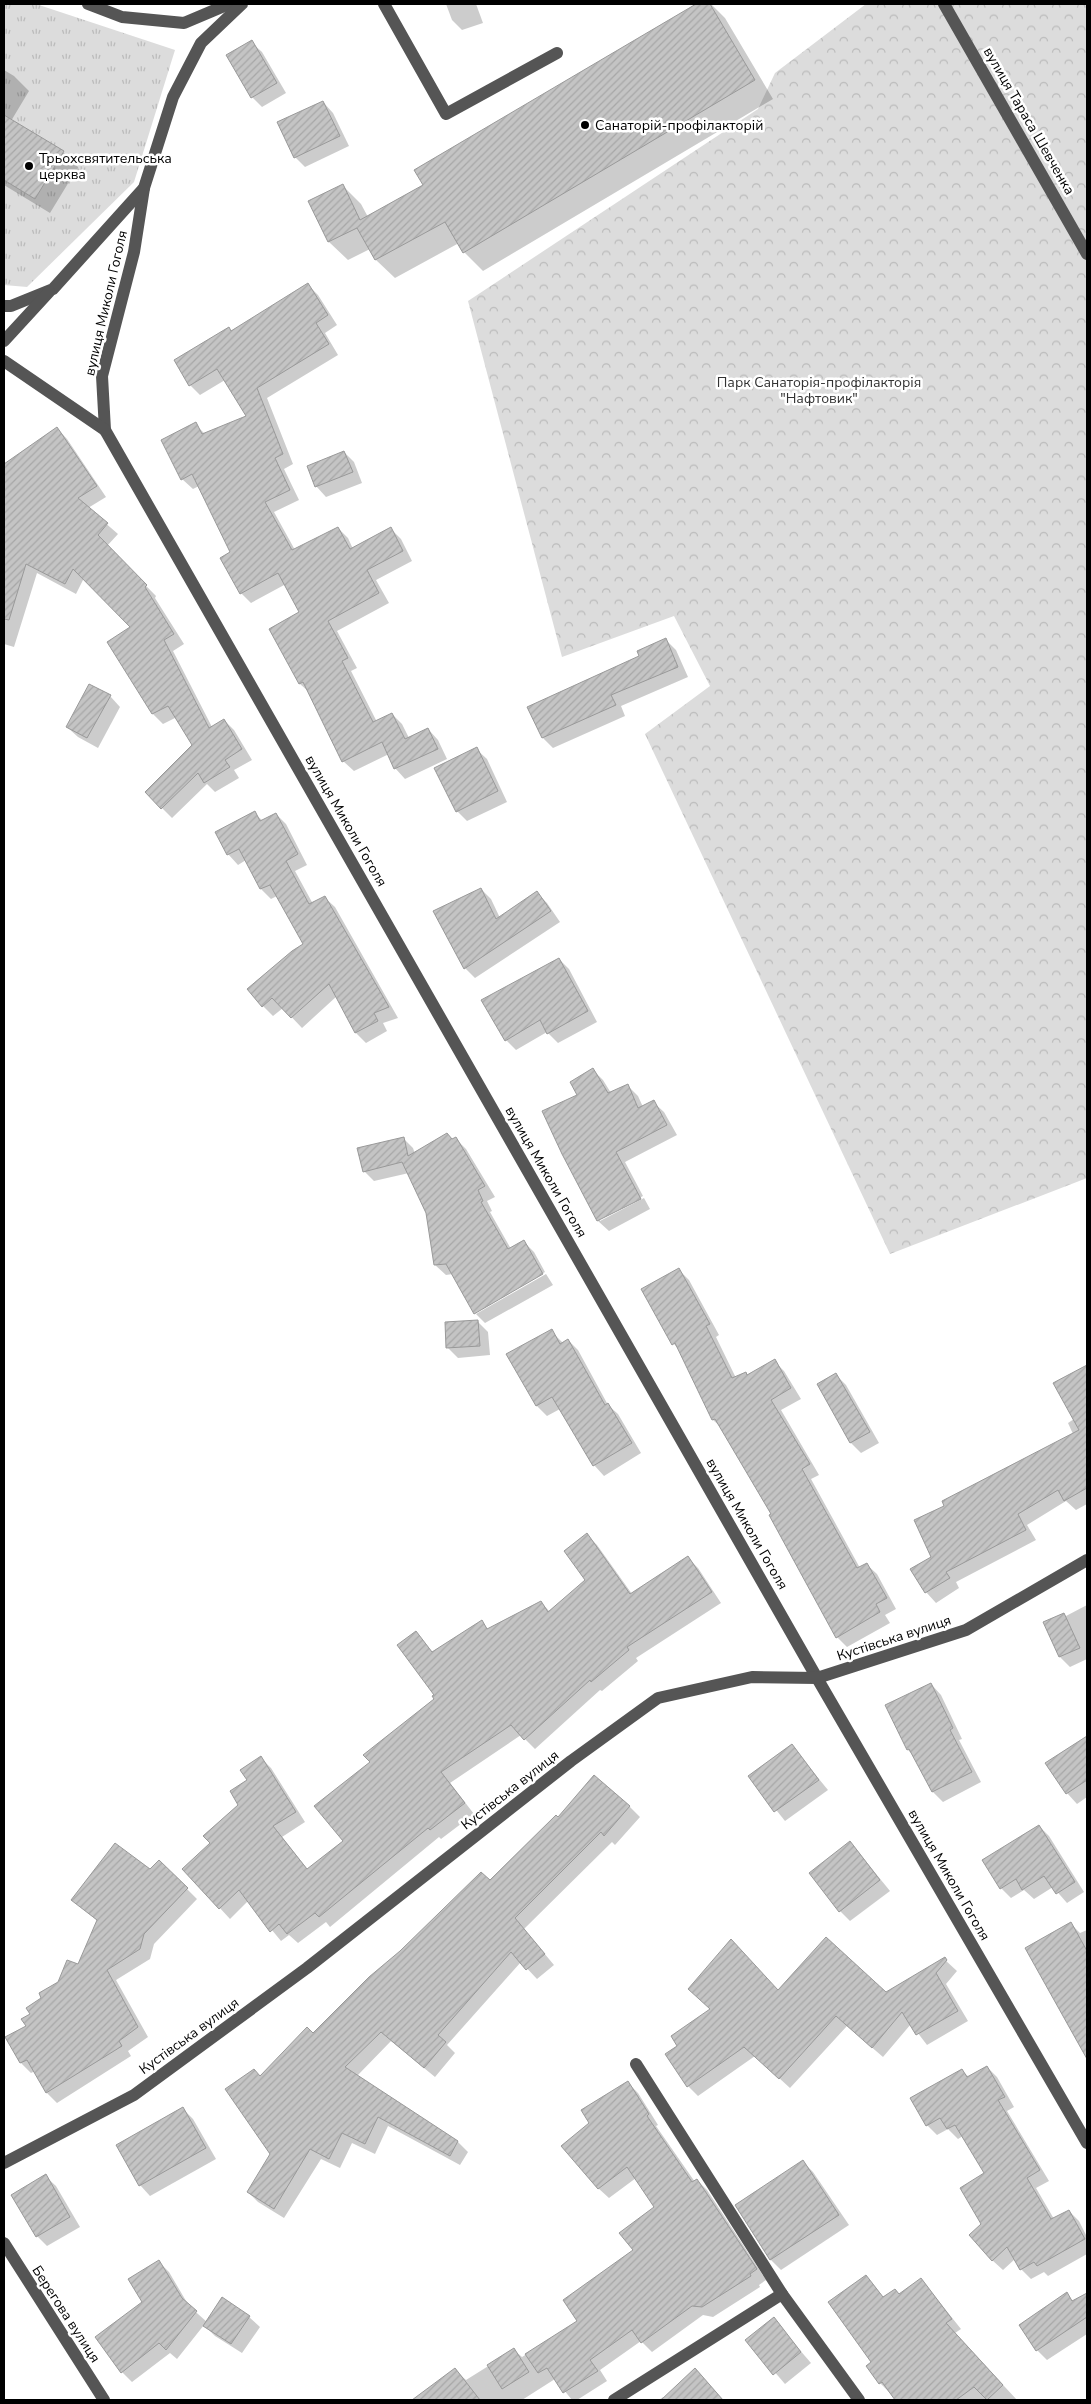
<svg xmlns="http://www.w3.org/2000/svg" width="1091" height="2404" font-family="'Nunito Sans',sans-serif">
  <defs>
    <pattern id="grass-tufts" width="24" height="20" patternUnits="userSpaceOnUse" patternTransform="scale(1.25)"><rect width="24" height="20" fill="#dcdcdc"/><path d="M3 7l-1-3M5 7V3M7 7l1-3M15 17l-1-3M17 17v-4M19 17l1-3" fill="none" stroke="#bbb"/></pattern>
    <pattern id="park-crowns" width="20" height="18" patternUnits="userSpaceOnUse" patternTransform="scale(1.25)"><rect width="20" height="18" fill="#dcdcdc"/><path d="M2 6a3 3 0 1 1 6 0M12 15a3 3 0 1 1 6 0" fill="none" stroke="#bbb"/></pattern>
    <pattern id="building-hatch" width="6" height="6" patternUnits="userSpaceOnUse" patternTransform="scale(1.25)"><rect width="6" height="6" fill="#c4c4c4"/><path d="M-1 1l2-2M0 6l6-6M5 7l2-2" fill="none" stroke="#a7a7a7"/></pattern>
  </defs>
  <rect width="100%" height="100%" fill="#fff"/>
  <path fill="url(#grass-tufts)" d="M4 4H36L175 50 134 182 27 287 4 285Z"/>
  <path fill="url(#park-crowns)" d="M866 4H1087V1178L890 1254 645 734 710 686 674 616 562 657 468 301 758 109 775 73Z"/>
  <g fill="#0003">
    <path d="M446 4H476L483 23 462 30 452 20Z"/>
    <path d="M698 4H711L725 18 773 99 483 271 464 252 459 243 395 278 376 260 370 249 348 260 329 242 310 202 343 186 361 204 368 217 425 186 416 171Z"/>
    <path d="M251 42 262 52 286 93 262 107 252 97Z"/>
    <path d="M4 70 14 76 29 91 11 121 63 152 78 167 50 213 4 185Z"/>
    <path d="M323 102 333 113 349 146 305 167 295 157Z"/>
    <path d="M308 285 318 295 337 325 325 333 338 355 267 398 293 464 284 469 299 500 274 512 295 550 338 528 348 538 353 549 391 529 401 539 412 561 376 580 389 603 337 631 357 668 351 671 377 722 392 714 402 724 409 738 428 729 438 740 447 759 405 779 395 768 389 754 354 771 343 761 309 692 300 684 271 629 301 613 286 584 251 603 241 593 232 553 199 486 193 489 182 479 195 424 205 434 248 417 225 380 200 395 190 385 229 328 232 332Z"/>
    <path d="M57 428 67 439 106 497 88 508 118 534 107 546 156 596 155 598 184 644 173 651 212 727 224 720 234 730 252 760 234 770 239 778 215 792 207 784 172 818 146 792 194 745 177 717 163 724 153 714 108 642 132 628 84 578 76 594 37 573 14 647 4 644V468L27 458Z"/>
    <path d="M344 452 354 462 362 483 326 497 316 486Z"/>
    <path d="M666 640 676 650 688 677 621 706 625 716 553 748 543 738 641 657Z"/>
    <path d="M90 686 110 696 120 707 98 748 78 737 67 727Z"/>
    <path d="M476 749 487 759 507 802 467 821 457 811Z"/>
    <path d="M254 813 263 821 276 814 286 824 307 865 295 871 313 904 324 897 335 907 398 1018 383 1023 387 1031 366 1043 356 1033 337 996 302 1028 283 1008 273 1016 263 1006 305 944 277 896 271 899 261 889 246 860 238 865 228 854 217 833Z"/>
    <path d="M481 889 491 899 500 918 537 893 547 903 560 922 475 978 465 968Z"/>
    <path d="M559 959 569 969 597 1022 558 1043 547 1032 516 1050 506 1040Z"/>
    <path d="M593 1070 603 1080 611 1093 628 1086 638 1096 643 1107 653 1102 664 1112 677 1135 625 1162 643 1196 600 1219V1221L644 1198 650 1209 609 1231 598 1221 563 1154 579 1095Z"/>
    <path d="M403 1138 413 1148 415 1154 456 1139 466 1149 495 1197 487 1201 492 1211 490 1212 511 1249 524 1242 534 1252 545 1272 476 1311V1314L546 1274 553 1285 485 1323 475 1313 453 1274 446 1275 435 1265 427 1213 409 1173 374 1181 364 1171Z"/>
    <path d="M679 1270 689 1280 719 1335 716 1337 736 1378 745 1373 748 1376 774 1361 784 1371 801 1399 781 1410 819 1475 811 1479 860 1568 866 1564 877 1574 896 1609 885 1615 890 1623 847 1647 837 1637 773 1514 723 1429 713 1420 680 1351 674 1344 643 1290Z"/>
    <path d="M478 1322 488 1332 490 1355 458 1358 447 1347Z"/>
    <path d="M551 1331 563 1343 568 1340 578 1350 608 1405 618 1414 641 1453 604 1476 594 1465 560 1409 547 1416 537 1406 508 1354Z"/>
    <path d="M1087 1366V1504L1076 1510 1066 1501 1027 1525 1036 1540 956 1582 959 1588 936 1603 926 1592 946 1507 1073 1434 1068 1423 1074 1419 1055 1384Z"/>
    <path d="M836 1375 846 1385 879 1443 861 1453 851 1443 819 1384Z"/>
    <path d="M587 1535 597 1545 632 1594 688 1558 698 1568 721 1603 636 1658 638 1661 602 1691 600 1690 535 1749 521 1735 450 1783 474 1814 441 1839 439 1837 330 1927 326 1922 298 1943 289 1935 281 1941 248 1901 230 1919 184 1869 212 1843 240 1805 248 1781 261 1758 271 1768 305 1822 282 1837 308 1870 345 1841 371 1762 435 1699 436 1695 416 1633 433 1653 482 1622 489 1630 541 1602 550 1612 587 1580Z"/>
    <path d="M1087 1605V1659L1070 1667 1060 1657 1045 1622 1063 1614 1066 1616Z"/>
    <path d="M931 1684 941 1695 962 1739 959 1740 981 1782 943 1802 933 1792 914 1756 908 1750Z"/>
    <path d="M1087 1738V1797L1077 1804 1067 1793 1047 1763Z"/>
    <path d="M791 1745 828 1790 785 1821 749 1776Z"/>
    <path d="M629 1806 640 1817 615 1845 612 1842 524 1929 554 1965 537 1979 521 1962 447 2045 455 2053 435 2077 391 2041 357 2076 458 2142 468 2152 460 2165 388 2126 375 2154 352 2143 340 2168 321 2159 284 2218 258 2202 248 2192 272 2154 261 2077 313 2035 490 1882 558 1819Z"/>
    <path d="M1039 1826 1049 1836 1084 1892 1067 1903 1053 1887 1034 1899 1024 1890 1011 1898 1001 1888Z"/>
    <path d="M850 1842 890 1891 850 1921 840 1911Z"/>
    <path d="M150 1871 187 1889 197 1899 154 1944 150 1959 116 1980 148 2037 128 2051 131 2056 57 2103 47 2093 35 2071 31 2073 21 2063 32 2014 43 1998 78 1966 98 1921 73 1900Z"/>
    <path d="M1071 1924 1080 1933 1087 1930V2054L1084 2051Z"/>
    <path d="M944 1959 957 1971 946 1984 968 2021 927 2045 911 2024 883 2057 847 2026 790 2088 755 2056 698 2096 688 2086 778 1992 886 1993Z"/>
    <path d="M987 2067 997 2077 1014 2107 1007 2111 1049 2181 1036 2188 1054 2219 1069 2211 1079 2221 1087 2237V2254L1048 2276 1044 2272 1031 2279 1021 2269 1015 2259 1003 2270 992 2260 983 2224 986 2174 963 2136 958 2139 948 2129 937 2135 927 2125 961 2070 969 2077Z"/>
    <path d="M628 2083 638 2093 658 2125 656 2126 695 2182 697 2180 707 2190 766 2280 759 2285 760 2287 713 2317 703 2315 652 2352 641 2341 600 2370 607 2381 577 2400H572L555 2379 522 2400H441L432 2388 455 2370 466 2380 514 2350 522 2357 579 2321 634 2251 656 2207 636 2178 609 2198 598 2188 591 2123Z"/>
    <path d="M183 2109 193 2119 216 2159 150 2196 140 2185Z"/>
    <path d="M803 2162 813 2172 849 2225 781 2270 771 2260 737 2205Z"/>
    <path d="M45 2176 56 2186 80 2227 47 2246 37 2236Z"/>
    <path d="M159 2262 169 2272 189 2306 207 2322 249 2317 260 2327 242 2353 215 2336 204 2325 177 2359 170 2353 132 2382 122 2372Z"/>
    <path d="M866 2276 884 2298 899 2295 921 2279 961 2329 955 2333 1017 2400H897L880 2383 873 2362Z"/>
    <path d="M1066 2294 1074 2302 1087 2294V2334L1047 2360 1037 2350 1021 2325Z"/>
    <path d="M773 2319 811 2363 785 2384 747 2340Z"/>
    <path d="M695 2369 723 2400H659L663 2397 665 2398Z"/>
  </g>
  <g fill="url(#building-hatch)" stroke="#999">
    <path d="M696 4H710L755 80 463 253 445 222 375 260 357 228 328 242 308 201 343 184 360 220 423 185 414 170Z"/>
    <path d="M252 40 277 83 251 98 226 55Z"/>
    <path d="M323 101 340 136 294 158 277 122Z"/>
    <path d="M4 115 64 151 35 199 4 180Z"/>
    <path d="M308 283 328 315 316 323 329 344 257 388 283 454 275 458 290 490 265 502 292 550 338 527 350 549 391 527 403 551 367 570 379 593 328 621 348 658 342 661 373 722 392 713 405 739 428 728 438 749 394 769 382 742 342 762 303 682 299 684 269 629 299 612 278 573 240 594 220 558 230 552 192 474 181 480 161 440 196 422 202 434 246 416 217 369 189 386 174 360 229 327 231 331Z"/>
    <path d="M57 427 97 486 78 498 108 523 98 535 147 585 145 587 174 634 164 640 209 728 224 719 242 749 225 760 230 767 204 783 198 773 161 809 145 792 192 745 168 706 152 714 107 642 130 627 73 569 65 584 26 564 9 620 4 619V464Z"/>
    <path d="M344 451 353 472 315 487 307 466Z"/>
    <path d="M666 638 678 667 611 695 616 705 542 738 527 707 639 656 637 651Z"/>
    <path d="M89 684 111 695 87 738 66 727Z"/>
    <path d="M477 747 498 791 456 812 434 768Z"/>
    <path d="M255 811 260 821 276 813 298 854 286 861 309 904 325 896 389 1007 374 1013 378 1021 355 1033 329 984 291 1018 272 998 262 1007 247 989 292 951 303 944 270 885 260 889 239 849 227 855 215 832Z"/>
    <path d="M481 888 496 919 537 891 551 911 464 969 433 911Z"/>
    <path d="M559 958 588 1011 547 1034 540 1020 505 1041 481 1000Z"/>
    <path d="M593 1068 608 1093 628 1084 638 1108 654 1100 667 1125 616 1152 641 1199 597 1221 562 1154 542 1111 577 1095 570 1082Z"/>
    <path d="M447 1133 452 1139 456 1137 485 1186 478 1190 483 1201 481 1202 508 1249 524 1240 543 1274 474 1314 446 1264 434 1265 426 1213 402 1162 363 1172 357 1148 404 1137 408 1156Z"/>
    <path d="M679 1268 710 1324 706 1326 732 1378 746 1372 747 1375 775 1359 791 1388 771 1400 810 1464 802 1469 857 1568 867 1563 887 1598 876 1604 880 1612 836 1638 769 1515 771 1514 715 1419 712 1420 675 1343 672 1345 641 1289Z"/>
    <path d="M478 1320 480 1346 446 1348 445 1322Z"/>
    <path d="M552 1329 560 1344 568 1339 605 1405 608 1403 632 1443 593 1466 552 1397 536 1406 506 1354Z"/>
    <path d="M1087 1365V1488L1064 1501 1058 1490 1018 1514 1026 1530 946 1572 950 1578 925 1593 910 1569 931 1557 914 1520 944 1506 942 1501 1079 1430 1053 1383Z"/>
    <path d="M836 1373 870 1432 850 1443 817 1384Z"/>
    <path d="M587 1533 630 1594 688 1556 712 1592 627 1647 629 1650 591 1682 590 1680 524 1740 511 1725 441 1772 465 1803 430 1830 428 1828 319 1917 315 1913 287 1934 279 1924 270 1932 239 1890 219 1909 182 1869 210 1843 203 1836 238 1805 230 1791 247 1780 240 1770 261 1756 296 1812 273 1826 307 1869 343 1841 314 1806 370 1762 363 1755 434 1699 432 1696 434 1695 397 1645 416 1631 432 1652 482 1620 487 1629 541 1601 548 1612 585 1580 564 1551Z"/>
    <path d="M1064 1613 1080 1648 1059 1657 1043 1622Z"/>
    <path d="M931 1683 953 1728 950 1730 972 1772 932 1792 909 1749 907 1750 885 1705Z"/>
    <path d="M1087 1736V1780L1066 1794 1045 1763Z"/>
    <path d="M792 1744 819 1780 774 1812 748 1776Z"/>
    <path d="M594 1775 630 1806 604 1836 601 1832 515 1918 545 1954 526 1970 511 1952 438 2035 446 2042 424 2068 381 2032 345 2067 458 2141 450 2156 378 2117 365 2144 342 2133 329 2159 310 2149 274 2209 247 2192 270 2154 225 2089 254 2069 260 2076 307 2027 313 2033 369 1977 400 1951 481 1872 490 1880 556 1815 558 1817Z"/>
    <path d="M1039 1825 1075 1882 1056 1894 1044 1876 1022 1890 1016 1879 1000 1889 982 1860Z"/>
    <path d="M850 1841 880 1880 839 1912 809 1873Z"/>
    <path d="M115 1843 150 1869 159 1860 188 1888 144 1934 140 1949 107 1970 138 2027 119 2041 122 2046 46 2093 27 2060 20 2063 5 2037 26 2026 21 2019 30 2014 26 2008 41 1998 39 1993 58 1982 67 1960 78 1964 97 1920 71 1900Z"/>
    <path d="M1071 1922 1087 1951V2059L1025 1948Z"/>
    <path d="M826 1937 886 1992 945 1957 947 1960 936 1973 958 2011 916 2035 902 2012 872 2048 836 2016 779 2079 744 2047 687 2087 665 2054 677 2046 671 2036 710 2009 688 1989 731 1939 778 1990Z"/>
    <path d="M987 2066 1005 2097 998 2100 1040 2170 1027 2178 1051 2219 1069 2210 1085 2239 1037 2266 1034 2262 1020 2270 1007 2247 992 2261 969 2235 981 2224 960 2188 984 2173 955 2125 947 2129 940 2118 926 2126 910 2098 962 2069 967 2077Z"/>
    <path d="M628 2081 649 2114 647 2116 692 2182 697 2179 757 2269 750 2274 751 2276 702 2307 692 2306 641 2343 632 2330 590 2360 598 2371 563 2393 547 2368 538 2373 525 2354 577 2321 563 2300 633 2250 619 2233 654 2207 627 2167 598 2189 561 2146 589 2123 581 2110Z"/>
    <path d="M183 2107 206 2148 139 2186 116 2145Z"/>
    <path d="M803 2160 839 2215 770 2260 735 2205Z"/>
    <path d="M46 2174 70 2217 36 2237 11 2195Z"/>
    <path d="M159 2260 182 2298 197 2311 166 2350 159 2343 121 2373 95 2337 142 2302 128 2279Z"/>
    <path d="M866 2275 883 2297 895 2289 899 2294 921 2278 952 2319 946 2323 1003 2385 987 2400 974 2387 956 2400H895L882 2382 879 2384 866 2366 871 2362 828 2302Z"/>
    <path d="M1067 2292 1072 2301 1087 2293V2317L1036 2351 1019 2325Z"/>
    <path d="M222 2297 250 2316 231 2344 203 2326Z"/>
    <path d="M774 2317 801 2352 773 2375 745 2340Z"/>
    <path d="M514 2348 529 2372 502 2389 487 2365Z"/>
    <path d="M455 2368 480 2400H412Z"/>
    <path d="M695 2368 723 2400H661Z"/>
  </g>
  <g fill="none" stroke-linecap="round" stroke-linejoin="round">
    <g stroke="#555" stroke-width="12">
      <path d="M88 4 122 17 184 23 229 4"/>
      <path d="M384 4 446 114 557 53"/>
      <path d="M944 4 1087 254"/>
      <path d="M144 188 134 252 102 376 105 430 817 1678 1087 2143"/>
      <path d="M4 306H11L53 289 144 188 173 97 201 43 242 4"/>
      <path d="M4 341 49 292"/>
      <path d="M4 361 105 430"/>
      <path d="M636 2064 782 2294"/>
      <path d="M4 2163 134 2095 307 1968 571 1761 658 1698 752 1677 817 1678 966 1630 1087 1560"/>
      <path d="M4 2243 104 2400"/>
      <path d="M614 2400 782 2294 859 2400"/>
    </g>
  </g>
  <g fill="#000" stroke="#fff" stroke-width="2">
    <circle cx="585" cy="125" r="5"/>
    <circle cx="29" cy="166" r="5"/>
  </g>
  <g text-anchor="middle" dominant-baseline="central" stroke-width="5" stroke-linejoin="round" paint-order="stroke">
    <g font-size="14" fill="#000" stroke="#fff">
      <text transform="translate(1029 121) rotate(60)">вулиця Тараса Шевченка</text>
      <text transform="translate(106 303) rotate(-77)">вулиця Миколи Гоголя</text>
      <text transform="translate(346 821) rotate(60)">вулиця Миколи Гоголя</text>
      <text transform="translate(546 1172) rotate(60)">вулиця Миколи Гоголя</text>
      <text transform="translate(747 1524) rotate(60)">вулиця Миколи Гоголя</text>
      <text transform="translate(894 1638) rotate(-18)">Кустівська вулиця</text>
      <text transform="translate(510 1790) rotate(-38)">Кустівська вулиця</text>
      <text transform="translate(949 1875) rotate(60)">вулиця Миколи Гоголя</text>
      <text transform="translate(189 2036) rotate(-36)">Кустівська вулиця</text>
      <text transform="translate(66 2314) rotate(57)">Берегова вулиця</text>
    </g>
    <g font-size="14" fill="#000" stroke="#fff" text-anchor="start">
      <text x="595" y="125">Санаторій-профілакторій</text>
      <text x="39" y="158">Трьохсвятительська<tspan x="39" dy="16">церква</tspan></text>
    </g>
    <g font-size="14" fill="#333" stroke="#fff">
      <text x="819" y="382">Парк Санаторія-профілакторія<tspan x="819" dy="16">"Нафтовик"</tspan></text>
    </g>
  </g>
  <rect width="1091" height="2404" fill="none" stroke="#000000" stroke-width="10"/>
</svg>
